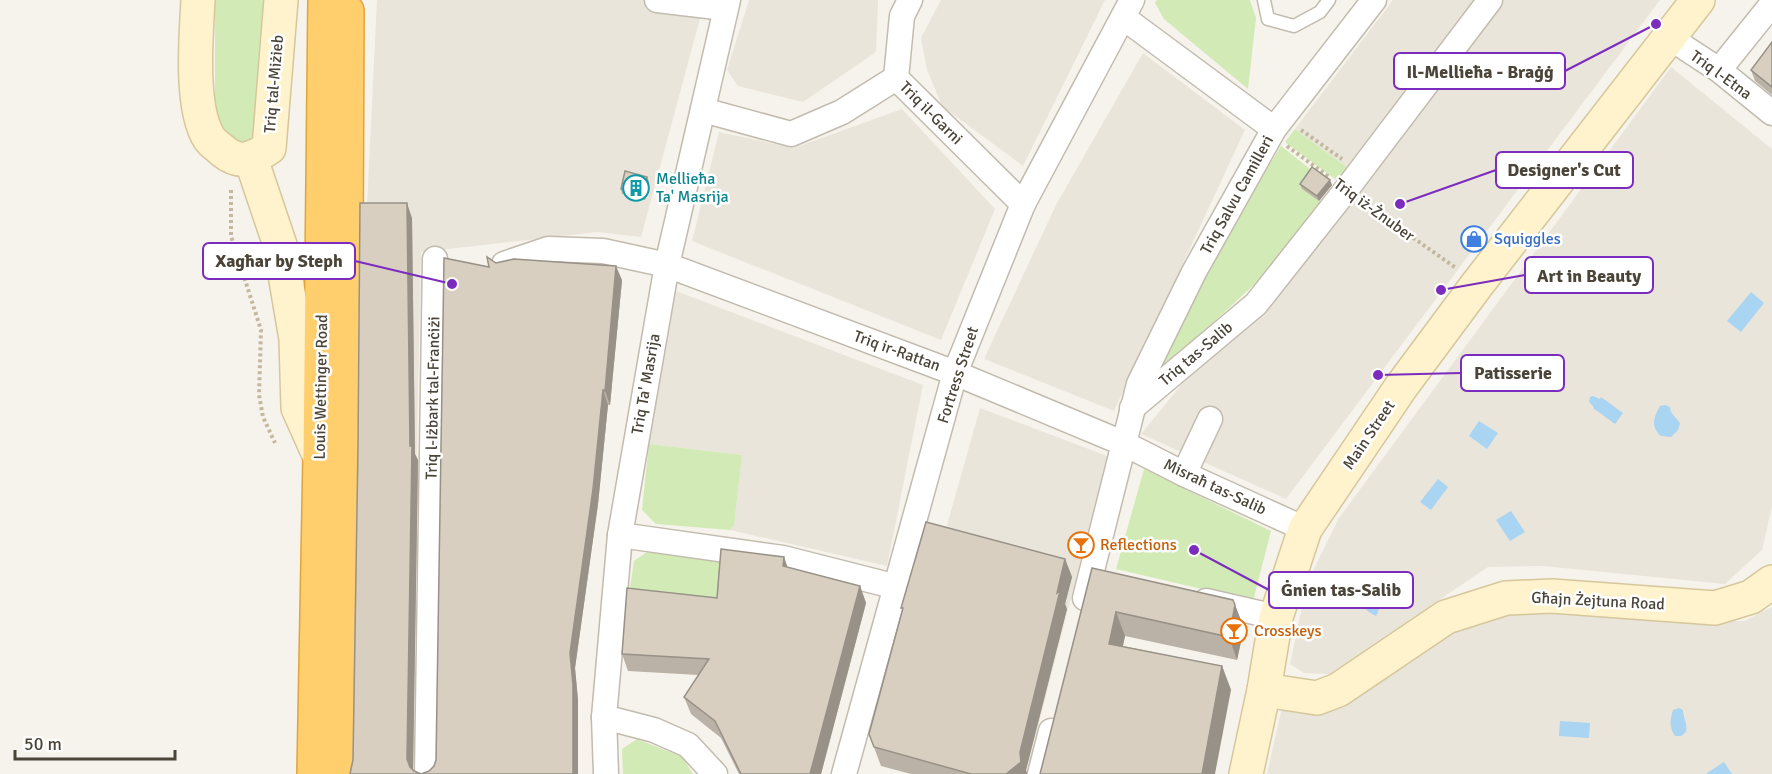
<svg xmlns="http://www.w3.org/2000/svg" width="1772" height="774" font-family="Signika,sans-serif">
  <rect width="100%" height="100%" fill="#f6f3ec"/>
  <g fill="#eae5da">
    <path d="M377 0H705L641 237 598 232 421 252 410 774H358L367 206Z"/>
    <path d="M749 0H878L876 52 803 102 738 86 727 70Z"/>
    <path d="M941 0H1105L1023 166 942 106 927 70 921 38Z"/>
    <path d="M1393 0H1481L1353 172 1295 129Z"/>
    <path d="M1497 0H1660L1286 499 1141 434Z"/>
    <path d="M1143 53 1245 130 1114 411 984 359 1056 205Z"/>
    <path d="M1671 67 1772 149V507L1762 550 1725 584 1543 566 1488 567 1329 674 1304 673 1290 664 1307 583 1339 518Z"/>
    <path d="M902 109 995 209 941 340 692 241 719 132 794 148Z"/>
    <path d="M676 291 923 385 887 566 730 530 734 526 742 455 649 444Z"/>
    <path d="M980 408 1107 456 1026 774 883 753Z"/>
    <path d="M1772 607V774H1267L1283 703 1320 709 1478 619 1532 609 1698 621H1745Z"/>
  </g>
  <g fill="#d2eab5">
    <path d="M215 0H264L261 49V145L237 155 215 131Z"/>
    <path d="M1157 0H1250L1256 18 1248 89 1164 19 1155 3Z"/>
    <path d="M1295 129 1353 172 1343 185 1285 142Z"/>
    <path d="M1281 146 1314 172 1302 189 1322 203 1260 279 1149 382 1238 217Z"/>
    <path d="M649 444 742 455 734 526 730 530 656 524 642 510Z"/>
    <path d="M1144 469 1271 531 1253 601 1116 569Z"/>
    <path d="M647 552 730 561 723 613 628 602 634 561Z"/>
    <path d="M637 739 682 757 693 774H623L622 749Z"/>
  </g>
  <g fill="#a9d4f2">
    <path d="M1751 292 1764 303 1741 332 1727 321Z"/>
    <path d="M1593 396 1600 399 1601 397 1623 413 1615 424 1593 408 1594 407 1589 402 1590 397Z"/>
    <path d="M1665 405 1670 407 1671 412 1680 423 1678 430 1671 437 1661 436C1650 426 1654 417 1660 406Z"/>
    <path d="M1479 421 1498 433 1487 449 1469 436Z"/>
    <path d="M1438 479 1448 487 1431 510 1420 502Z"/>
    <path d="M1511 511 1525 532 1510 541 1496 520Z"/>
    <path d="M1366 587 1372 592 1380 607 1376 616C1365 611 1354 600 1360 588Z"/>
    <path d="M1679 708 1683 710C1683 718 1688 723 1686 732L1681 736H1675C1669 727 1670 720 1673 710Z"/>
    <path d="M1560 721 1590 723 1589 738 1559 736Z"/>
    <path d="M1724 762 1732 774H1707V773Z"/>
  </g>
  <g fill="none" stroke-linecap="round" stroke-linejoin="round">
    <g stroke="#c2bbae" stroke-width="15">
      <path id="lane" d="M1264 0 1268 19 1294 26 1320 12 1329 0"/>
    </g>
    <g stroke="#c2bbae" stroke-width="27">
      <g id="street">
        <path d="M657 0 725 8"/>
        <path d="M910 0 902 16 896 78 1023 204"/>
        <path d="M1124 18 1274 129"/>
        <path d="M1670 38 1719 70 1772 113"/>
        <path d="M1719 70 1772 4"/>
        <path d="M703 110 791 134 842 112 896 78"/>
        <path d="M504 264 548 249 603 251 667 265 955 373 1125 444 1184 474 1305 529"/>
        <path d="M1132 408 1256 304 1346 190 1490 0"/>
        <path d="M1184 474 1210 419"/>
        <path d="M620 535 783 558 897 587"/>
        <path d="M1085 598 1139 384 1194 272 1274 129 1374 0"/>
        <path d="M1206 601 1276 617"/>
        <path d="M604 717 654 730 688 745 715 774"/>
        <path d="M427 774 435 259"/>
        <path d="M606 774 604 717 620 535 667 265 728 0"/>
        <path d="M844 774 955 373 1023 204 1132 0"/>
        <path d="M1040 774 1051 731"/>
      </g>
    </g>
    <g stroke="#d6c79b" stroke-width="36">
      <g id="secondary">
        <path d="M198 0C196 36 190 108 209 138 212 143 219 147 223 151 240 165 252 159 269 148L281 0"/>
        <path d="M251 159 280 245 296 339 298 408 320 457"/>
        <path d="M1264 690 1317 698 1338 690 1446 617 1506 598 1552 596 1715 608 1751 597 1772 582"/>
        <path d="M1246 774 1264 690 1276 617 1305 529 1401 387 1476 286 1698 0"/>
      </g>
    </g>
    <g stroke="#e0a43c" stroke-width="36">
      <g id="highway">
        <path d="M314 774 320 457 325 0"/>
        <path d="M340 774 345 461 347 11"/>
      </g>
    </g>
    <g stroke="#c4b79f" stroke-width="4" stroke-dasharray="3 3" stroke-linecap="butt">
      <path d="M1301 130 1342 159"/>
      <path d="M1287 146 1329 177"/>
      <path d="M231 190V236L261 330 259 395 263 417 275 443"/>
      <path d="M1364 203 1456 268"/>
    </g>
    <use href="#lane" stroke="#fff" stroke-width="12"/>
    <use href="#street" stroke="#fff" stroke-width="24"/>
    <use href="#secondary" stroke="#fff3cd" stroke-width="33"/>
    <use href="#highway" stroke="#ffcf6e" stroke-width="33"/>
  </g>
  <g fill="#bab2a6">
    <path d="M1772 42V95L1755 81 1751 70Z"/>
    <path d="M649 182 645 200 622 194 621 189Z"/>
    <path d="M1300 184 1332 185 1319 201 1302 189Z"/>
    <path d="M412 218 415 454 418 460 413 770 421 774 429 771 434 766 436 760 489 267 496 263 622 280 610 405H608L598 504 575 668 578 700V774H350L353 760Z"/>
    <path d="M784 557 787 568 860 586 866 603 821 774H739L721 738 691 714 684 697 698 675 628 671 622 654 717 598Z"/>
    <path d="M1065 559 1072 577 1065 604 1067 609 1026 770 1027 774H911L881 766 869 734 903 611 901 608Z"/>
    <path d="M1092 568 1235 605 1244 628 1237 660 1125 636 1123 646 1222 666 1231 690 1040 774Z"/>
  </g>
  <g fill="#979187">
    <path d="M647 177 649 182 645 200 643 195Z"/>
    <path d="M1330 180 1332 185 1319 201 1317 196Z"/>
    <path d="M407 203 412 218 415 454 418 460 413 774 407 759Z"/>
    <path d="M616 266 622 280 610 405 605 391Z"/>
    <path d="M603 390 608 405 598 504 575 668 578 700V774H573L570 653Z"/>
    <path d="M784 557 790 574 783 566Z"/>
    <path d="M1065 559 1072 577 1065 604 1067 609 1026 770 1027 774H1006L1020 752Z"/>
    <path d="M860 586 866 603 821 774H810Z"/>
    <path d="M1235 605 1244 628 1237 660 1229 637Z"/>
    <path d="M1116 612 1125 636 1118 668 1109 644Z"/>
    <path d="M1222 666 1231 690 1215 774H1202Z"/>
  </g>
  <g fill="#d8cfc1" stroke="#979187" stroke-width="1.5">
    <path d="M1772 42V87L1751 70Z"/>
    <path d="M1312 167 1330 180 1317 196 1300 184Z"/>
    <path d="M625 171 647 177 643 195 621 189Z"/>
    <path d="M360 203H407L410 446H412L407 759 410 767 414 771 421 774 429 771 434 766 436 760 444 258 489 267 487 257 496 263 514 259 616 266 605 391 603 390 593 489 570 653 573 685V774H350L351 769 353 760 358 447Z"/>
    <path d="M926 522 1065 559 1057 593 1060 591 1020 752 1021 762 1006 774H971L874 747 869 734 903 608H901Z"/>
    <path d="M721 549 784 557 783 566 860 586 810 774H741L715 721 684 697 709 659 622 654 627 588 717 598Z"/>
    <path d="M1092 568 1233 600 1235 605 1229 637 1116 612 1109 644 1222 666 1202 774H1040Z"/>
  </g>
  <defs>
    <g id="building-ring" transform="scale(1.35)"><circle r="9.5" fill="#fff" stroke="#0f9aa8" stroke-width="1.5"/><path d="M-4-6H4V6H1V3H-1V6H-4ZM-2.5-4.3h1.7v1.8h-1.7ZM.8-4.3h1.7v1.8H.8ZM-2.5-1h1.7V.8h-1.7ZM.8-1h1.7V.8H.8Z" fill="#0f9aa8"/></g>
    <g id="shop-ring" transform="scale(1.35)"><circle r="9.5" fill="#fff" stroke="#3f7fe0" stroke-width="1.5"/><path d="M-5-2.5h2.3a2.7 3.5 0 0 1 5.4 0H5L5.5 6h-11ZM-1.5-2.5h3a1.5 2.3 0 0 0-3 0Z" fill="#3f7fe0"/></g>
    <g id="bar-ring" transform="scale(1.35)"><circle r="9.5" fill="#fff" stroke="#e8710a" stroke-width="1.5"/><path d="M-6-5H6L.8 .8V4.5H3.5V6h-7V4.5H-.8V.8Z" fill="#e8710a"/></g>
  </defs>
  <g fill-rule="evenodd">
    <use href="#building-ring" x="636" y="188"/>
    <use href="#shop-ring" x="1474" y="239"/>
    <use href="#bar-ring" x="1081" y="545"/>
    <use href="#bar-ring" x="1234" y="631"/>
  </g>
  <g text-anchor="middle" dominant-baseline="central" stroke-width="5" stroke-linejoin="round" paint-order="stroke">
    <g font-size="16" fill="#4b4439" stroke="#fff">
      <text transform="translate(1721 75) rotate(36)">Triq l-Etna</text>
      <text transform="translate(274 84) rotate(-85)">Triq tal-Miżieb</text>
      <text transform="translate(931 113) rotate(45)">Triq il-Garni</text>
      <text transform="translate(1237 195) rotate(-61)">Triq Salvu Camilleri</text>
      <text transform="translate(1374 210) rotate(36)">Triq iż-Żnuber</text>
      <text transform="translate(897 351) rotate(20)">Triq ir-Rattan</text>
      <text transform="translate(1196 354) rotate(-40)">Triq tas-Salib</text>
      <text transform="translate(958 375) rotate(-72)">Fortress Street</text>
      <text transform="translate(646 384) rotate(-80)">Triq Ta' Masrija</text>
      <text transform="translate(321 387) rotate(-89)">Louis Wettinger Road</text>
      <text transform="translate(433 398) rotate(-89)">Triq l-Iżbark tal-Franċiżi</text>
      <text transform="translate(1369 435) rotate(-56)">Main Street</text>
      <text transform="translate(1215 487) rotate(25)">Misraħ tas-Salib</text>
      <text transform="translate(1598 601) rotate(3)">Għajn Żejtuna Road</text>
    </g>
    <g font-size="16" fill="#0d838f" stroke="#fff" text-anchor="start">
      <text x="656" y="179">Mellieħa<tspan x="656" dy="18">Ta' Masrija</tspan></text>
    </g>
    <g font-size="16" fill="#366cbe" stroke="#fff" text-anchor="start">
      <text x="1494" y="239">Squiggles</text>
    </g>
    <g font-size="16" fill="#c56008" stroke="#fff" text-anchor="start">
      <text x="1100" y="545">Reflections</text>
      <text x="1254" y="631">Crosskeys</text>
    </g>
  </g>
  <path fill="none" stroke="#7b2cbf" stroke-width="2" d="M1656 24L1565 71M1400 204L1496 170M452 284L355 261M1441 290L1525 275M1378 375L1461 373M1194 550L1269 590"/>
  <g fill="#7b2cbf" stroke="#fff" stroke-width="2">
    <circle cx="1656" cy="24" r="6"/>
    <circle cx="1400" cy="204" r="6"/>
    <circle cx="452" cy="284" r="6"/>
    <circle cx="1441" cy="290" r="6"/>
    <circle cx="1378" cy="375" r="6"/>
    <circle cx="1194" cy="550" r="6"/>
  </g>
  <g fill="#fff" stroke="#7b2cbf" stroke-width="2">
    <rect x="1394" y="53" width="171" height="36" rx="6"/>
    <rect x="1496" y="152" width="137" height="36" rx="6"/>
    <rect x="203" y="243" width="152" height="36" rx="6"/>
    <rect x="1525" y="257" width="128" height="36" rx="6"/>
    <rect x="1461" y="355" width="103" height="36" rx="6"/>
    <rect x="1269" y="572" width="144" height="36" rx="6"/>
  </g>
  <g font-size="18" text-anchor="middle" font-weight="bold" fill="#4b4439">
    <text x="1480" y="78">Il-Mellieħa - Braġġ</text>
    <text x="1564" y="176">Designer's Cut</text>
    <text x="279" y="267">Xagħar by Steph</text>
    <text x="1589" y="282">Art in Beauty</text>
    <text x="1513" y="379">Patisserie</text>
    <text x="1341" y="596">Ġnien tas-Salib</text>
  </g>
  <path d="M15 750v9h160v-9" fill="none" stroke="#4b4439" stroke-width="3"/>
  <text x="24" y="750" font-size="18" fill="#4b4439" stroke="#ffffff" stroke-width="4.5" paint-order="stroke">50 m</text>
</svg>
